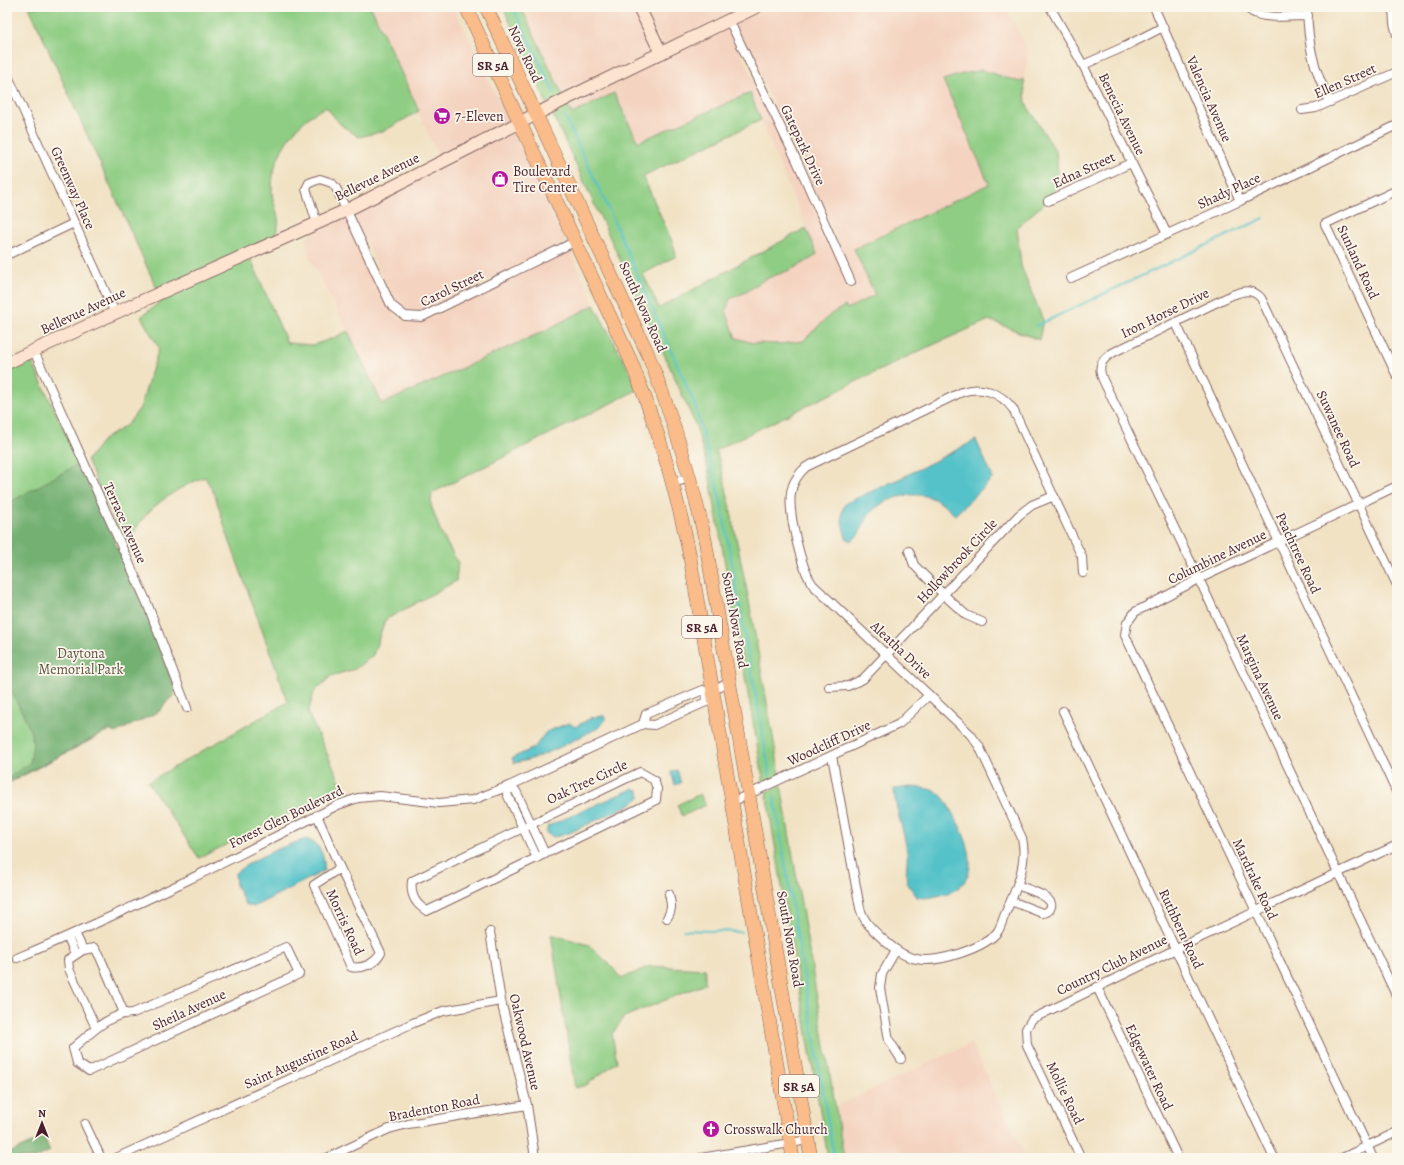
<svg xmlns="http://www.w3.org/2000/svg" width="1404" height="1165" font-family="Alegreya,serif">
  <rect width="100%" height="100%" fill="#fbf7ec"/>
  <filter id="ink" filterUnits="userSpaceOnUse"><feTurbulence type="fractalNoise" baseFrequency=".025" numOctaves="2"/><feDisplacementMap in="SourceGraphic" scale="8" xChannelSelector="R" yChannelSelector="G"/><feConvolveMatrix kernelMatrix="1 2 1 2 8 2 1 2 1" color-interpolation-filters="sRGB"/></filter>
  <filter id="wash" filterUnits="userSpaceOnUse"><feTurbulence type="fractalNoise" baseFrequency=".012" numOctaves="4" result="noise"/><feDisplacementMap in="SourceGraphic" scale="16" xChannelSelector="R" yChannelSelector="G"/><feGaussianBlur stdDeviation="0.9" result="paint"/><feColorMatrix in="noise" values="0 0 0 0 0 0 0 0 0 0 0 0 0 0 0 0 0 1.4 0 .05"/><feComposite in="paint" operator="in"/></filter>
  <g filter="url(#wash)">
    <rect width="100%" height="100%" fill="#f1e2c4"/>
    <g fill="#f4d3c0">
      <path d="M371 7H453L510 123 439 158Z"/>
      <path d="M521 7H635L656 51 563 96Z"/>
      <path d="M643 7H746L663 48Z"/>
      <path d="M765 7H1004L1012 18 1028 53 1024 79 1020 82 1004 79 943 80 989 183 855 249 875 295 847 309 845 306 831 314 803 341 780 344 753 343 736 338 726 311 730 299 746 292 765 279 790 270 811 260 817 254 750 94 638 142 614 94 572 114 567 103 728 25 793 163 850 287 856 283 800 159 734 22Z"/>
      <path d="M513 130 566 242 421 313 406 312 400 308 394 302 353 213Z"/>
      <path d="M346 216 388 307 395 315 404 320 424 321 569 249 594 305 540 333 382 404 348 331 309 256 306 239 318 227Z"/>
      <path d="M971 1043 1026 1158H844L835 1107Z"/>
    </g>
    <g fill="#8fcd84" stroke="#6c7658">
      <path d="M29 7H371L419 111 384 131 359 137 341 125 326 107C296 120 272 155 272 188 271 208 286 218 273 238L157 289Z"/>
      <path d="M503 7H521L563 96 547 104Z"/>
      <path d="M982 70 1020 82 1024 79 1026 104 1056 152 1059 184 1053 194 1044 199 1045 203 1017 227 1021 266 1043 320 1039 340 989 320 917 352 716 450 724 478 749 601 780 776 764 784 709 473 696 426 663 352 551 111 567 103 572 114 614 93 638 142 750 93 761 120 643 176 674 246 676 256 643 274 659 308 806 228 817 254 811 259 790 270 765 279 746 292 730 299 726 311 736 338 753 343 780 344 803 341 831 314 845 306 847 309 875 295 854 249 989 184 943 80 962 74Z"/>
      <path d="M250 257 287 343 313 345 334 338 348 331 382 404 540 333 594 305 639 389 432 493 431 505 441 533 458 563 456 581 385 620 373 655 355 669 331 676 314 692 308 713 343 788 199 858 148 782 288 702 226 531 215 495 205 477C173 489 131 516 128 553L87 460 103 440 128 424 140 408 159 348 141 317 162 300 160 297Z"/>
      <path d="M30 358 80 464 175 696 7 784V369Z"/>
      <path d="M781 785 844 1158H828L766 792Z"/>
      <path d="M700 794 706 805 682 816 677 805Z"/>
      <path d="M551 934 589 945 612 967 621 979 650 966 705 969V984L624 1017 612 1034 617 1062 586 1085 575 1088Z"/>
    </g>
    <g fill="#73b072" stroke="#5e684e">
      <path d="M80 463 143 605 176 690 160 711 115 733 109 730 7 783V779L30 763C31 756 34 745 32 738 28 717 13 700 7 680V504Z"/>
      <path d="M44 1137 50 1151 36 1158H7V1154Z"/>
    </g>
    <g fill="#54c2c9" stroke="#4f707a">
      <path d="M976 440 993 478 955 515C949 510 943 504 936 500 917 489 887 497 872 511 864 520 861 536 851 541L846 538C843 526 838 514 846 503L905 476Z"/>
      <path d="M604 716 606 720 598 728C572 740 543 759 514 763L512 758 534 748 546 732 569 723 575 727 593 717Z"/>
      <path d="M677 770 681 783 675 785 671 772Z"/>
      <path d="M911 787C920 788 931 788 938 793 946 798 949 808 954 816 971 844 984 886 941 895 932 897 926 899 917 897 914 892 908 886 907 881 905 873 908 861 907 853 905 831 895 811 894 789Z"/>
      <path d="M632 789 639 791 640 797 631 804 567 834 554 837 546 833 548 826Z"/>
      <path d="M306 839C321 844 325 856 324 871L253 907 245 904 236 885 235 873C256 857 281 847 306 839Z"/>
    </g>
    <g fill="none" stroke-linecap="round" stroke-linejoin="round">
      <g stroke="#54c2c9" stroke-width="2">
        <path d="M513 7 554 92"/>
        <path d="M565 117 605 201 695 405 721 503 770 775"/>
        <path d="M1036 326 1264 218"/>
        <path d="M774 796 834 1158"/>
        <path d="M683 930 742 932"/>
      </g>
    </g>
  </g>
  <g filter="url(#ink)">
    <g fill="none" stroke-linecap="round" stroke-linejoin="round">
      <g stroke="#846361" stroke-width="10">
        <g id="street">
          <path d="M1050 7 1083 65 1167 234"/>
          <path d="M1154 7 1240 201"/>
          <path d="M1247 7C1256 21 1292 16 1308 16"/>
          <path d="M1307 7C1308 45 1313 68 1330 102"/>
          <path d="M1393 7 1394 23 1397 35"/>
          <path d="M729 20 797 161 851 282"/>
          <path d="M1083 65 1124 47 1163 27"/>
          <path d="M7 74 115 313"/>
          <path d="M1302 110 1316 108 1397 72"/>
          <path d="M1397 190 1325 224 1397 376"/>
          <path d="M1048 201 1131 163"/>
          <path d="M317 223 306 189 309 183 320 179 332 183 336 188 391 305 405 316 422 317 576 241"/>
          <path d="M7 255 74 223"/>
          <path d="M1071 278 1240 201 1397 125"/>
          <path d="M1176 323 1397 793"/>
          <path d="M34 351 147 603 187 708"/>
          <path d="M673 483 690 478"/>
          <path d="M909 551 914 565 943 594 966 615 982 622"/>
          <path d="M1397 585 1261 298C1252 288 1243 291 1232 295L1114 352C1101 359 1097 367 1103 380L1199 579 1397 997"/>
          <path d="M829 687 848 686 863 679 1019 515 1032 505 1054 496"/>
          <path d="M703 690 707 693 706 702 654 725 643 724 646 714Z"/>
          <path d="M710 692 730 682"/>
          <path d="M1063 711 1274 1158"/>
          <path d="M832 756 860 908C864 923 874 931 885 941 894 949 904 957 917 959 936 964 986 948 998 931 1001 926 1003 919 1005 914 1016 890 1028 864 1022 838L979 746 970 734 813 585C801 569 788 513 791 493 792 483 799 473 806 467L962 392C982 385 1001 393 1013 409L1082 557 1083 573"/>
          <path d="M640 772 654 780 657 789 656 800 427 911C415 904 410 895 412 881Z"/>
          <path d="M732 802 899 724 929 695"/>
          <path d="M317 815 340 868"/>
          <path d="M537 858 507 794 509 786 516 791 545 854"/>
          <path d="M340 868 381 953C375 964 363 969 351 967L314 885Z"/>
          <path d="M1011 901 1042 913C1046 913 1048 912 1050 909 1058 897 1024 888 1017 885"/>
          <path d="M667 918C673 909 671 904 669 894"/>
          <path d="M490 932 501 1001 527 1105 535 1158"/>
          <path d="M75 933 83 950"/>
          <path d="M68 937 75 954"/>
          <path d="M286 947 299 974 89 1071 77 1063 73 1048C90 1034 109 1013 133 1013Z"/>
          <path d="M896 950 882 974 880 988 889 1040 901 1059"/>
          <path d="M17 958C126 912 232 859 338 805L358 798 380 796 439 803 473 800 509 786 643 724"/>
          <path d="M1097 987 1178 1158"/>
          <path d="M96 1028 69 969 68 960 83 950 95 948 100 957 124 1013"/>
          <path d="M85 1124 101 1158"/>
          <path d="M116 1158 413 1023 443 1011 501 1001"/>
          <path d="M327 1158 389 1129 408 1124 527 1105"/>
          <path d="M701 1158 808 1140"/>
          <path d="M1081 1158 1027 1045 1026 1029 1032 1019 1176 949 1397 845"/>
          <path d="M1342 1158 1397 1132"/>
          <path d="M1373 1158 1125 635 1127 623 1135 612 1199 579 1397 486"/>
        </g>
      </g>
      <g stroke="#846361" stroke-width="14">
        <g id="secondary">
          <path d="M639 7 661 53"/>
          <path d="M7 363 115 313 347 210 570 97 756 7"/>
        </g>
      </g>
      <g stroke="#846361" stroke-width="14">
        <g id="primary">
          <path d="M466 7 630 359C656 422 675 485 689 552L793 1158"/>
          <path d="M486 7 647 352C671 413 691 475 705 539L811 1158"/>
        </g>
      </g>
      <use href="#street" stroke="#fff" stroke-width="8"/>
      <use href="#secondary" stroke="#fde4d0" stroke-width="12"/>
      <use href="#primary" stroke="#f9bc8a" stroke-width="13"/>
    </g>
  </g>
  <defs>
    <g id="supermarket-disc" transform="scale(0.9)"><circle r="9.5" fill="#b5179e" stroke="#fbf7ec"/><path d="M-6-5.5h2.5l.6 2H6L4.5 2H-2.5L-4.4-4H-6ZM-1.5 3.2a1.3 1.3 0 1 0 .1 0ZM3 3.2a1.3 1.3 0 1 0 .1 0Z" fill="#fff"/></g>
    <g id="shop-disc" transform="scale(0.9)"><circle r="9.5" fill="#b5179e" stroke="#fbf7ec"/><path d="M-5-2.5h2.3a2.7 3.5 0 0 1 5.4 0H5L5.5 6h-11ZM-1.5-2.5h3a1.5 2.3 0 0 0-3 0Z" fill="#fff"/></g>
    <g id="church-disc" transform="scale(0.9)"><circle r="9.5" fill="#b5179e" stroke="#fbf7ec"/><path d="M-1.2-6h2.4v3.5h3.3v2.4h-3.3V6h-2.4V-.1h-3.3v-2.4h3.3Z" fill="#fff"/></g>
  </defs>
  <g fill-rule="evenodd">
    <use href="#supermarket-disc" x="442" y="116"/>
    <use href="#shop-disc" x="500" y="179"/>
    <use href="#church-disc" x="711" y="1129"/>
  </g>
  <g text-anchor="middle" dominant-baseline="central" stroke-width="3.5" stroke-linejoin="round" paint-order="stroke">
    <g fill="#fbf7ec" stroke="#7f6065" stroke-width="1">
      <rect x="473" y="54" width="40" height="22" rx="3"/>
      <rect x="682" y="616" width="40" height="22" rx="3"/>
      <rect x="779" y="1075" width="40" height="22" rx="3"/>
    </g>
    <g font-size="13" font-weight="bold" fill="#4a1f2b">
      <text x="493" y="65">SR 5A</text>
      <text x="702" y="627">SR 5A</text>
      <text x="799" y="1086">SR 5A</text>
    </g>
    <g font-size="14" fill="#4a1f2b" stroke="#fbf7ec">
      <text transform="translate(525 54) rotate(65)">Nova Road</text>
      <text transform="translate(1345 81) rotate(-24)">Ellen Street</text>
      <text transform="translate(1209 99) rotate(66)">Valencia Avenue</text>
      <text transform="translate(1122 114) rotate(64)">Benecia Avenue</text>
      <text transform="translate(803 145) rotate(65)">Gatepark Drive</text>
      <text transform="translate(1084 170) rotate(-25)">Edna Street</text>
      <text transform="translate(377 177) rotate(-26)">Bellevue Avenue</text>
      <text transform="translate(73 188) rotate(66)">Greenway Place</text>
      <text transform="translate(1229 191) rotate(-25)">Shady Place</text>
      <text transform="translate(1358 262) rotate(65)">Sunland Road</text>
      <text transform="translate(452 288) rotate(-26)">Carol Street</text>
      <text transform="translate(643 307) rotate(66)">South Nova Road</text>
      <text transform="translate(83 311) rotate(-25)">Bellevue Avenue</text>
      <text transform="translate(1165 313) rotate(-26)">Iron Horse Drive</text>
      <text transform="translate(1338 429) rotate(65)">Suwanee Road</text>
      <text transform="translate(125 523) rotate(66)">Terrace Avenue</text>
      <text transform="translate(1298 553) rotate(65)">Peachtree Road</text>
      <text transform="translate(1217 557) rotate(-26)">Columbine Avenue</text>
      <text transform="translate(957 561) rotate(-47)">Hollowbrook Circle</text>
      <text transform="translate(735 620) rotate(80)">South Nova Road</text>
      <text transform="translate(901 650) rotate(43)">Aleatha Drive</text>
      <text transform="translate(1260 677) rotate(65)">Margina Avenue</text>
      <text transform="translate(829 743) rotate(-25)">Woodcliff Drive</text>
      <text transform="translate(587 782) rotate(-25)">Oak Tree Circle</text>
      <text transform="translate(286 817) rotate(-26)">Forest Glen Boulevard</text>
      <text transform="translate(1255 879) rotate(65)">Mardrake Road</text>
      <text transform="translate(345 922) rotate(65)">Morris Road</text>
      <text transform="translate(1181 929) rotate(65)">Ruthbern Road</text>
      <text transform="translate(790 939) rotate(80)">South Nova Road</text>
      <text transform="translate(1112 965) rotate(-26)">Country Club Avenue</text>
      <text transform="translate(189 1010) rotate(-25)">Sheila Avenue</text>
      <text transform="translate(525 1042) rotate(77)">Oakwood Avenue</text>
      <text transform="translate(301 1060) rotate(-24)">Saint Augustine Road</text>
      <text transform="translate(1149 1067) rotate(65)">Edgewater Road</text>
      <text transform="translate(1065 1093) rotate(64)">Mollie Road</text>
      <text transform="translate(434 1108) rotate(-11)">Bradenton Road</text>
    </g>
    <g font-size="14" fill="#4a1f2b" stroke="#fbf7ec" text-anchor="start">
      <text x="455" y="116">7-Eleven</text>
      <text x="513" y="171">Boulevard<tspan x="513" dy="16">Tire Center</tspan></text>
      <text x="724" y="1129">Crosswalk Church</text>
    </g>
    <g font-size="14" fill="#5f5346" stroke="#fbf7ec">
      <text x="81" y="653">Daytona<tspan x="81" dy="16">Memorial Park</tspan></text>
    </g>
  </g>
  <rect width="1404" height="1165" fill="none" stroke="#fbf7ec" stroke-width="24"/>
  <g transform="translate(42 1123)" stroke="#fbf7ec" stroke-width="3" paint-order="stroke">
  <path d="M0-3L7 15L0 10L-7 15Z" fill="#4a1f2b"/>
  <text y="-6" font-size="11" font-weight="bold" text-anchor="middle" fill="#4a1f2b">N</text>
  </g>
</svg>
